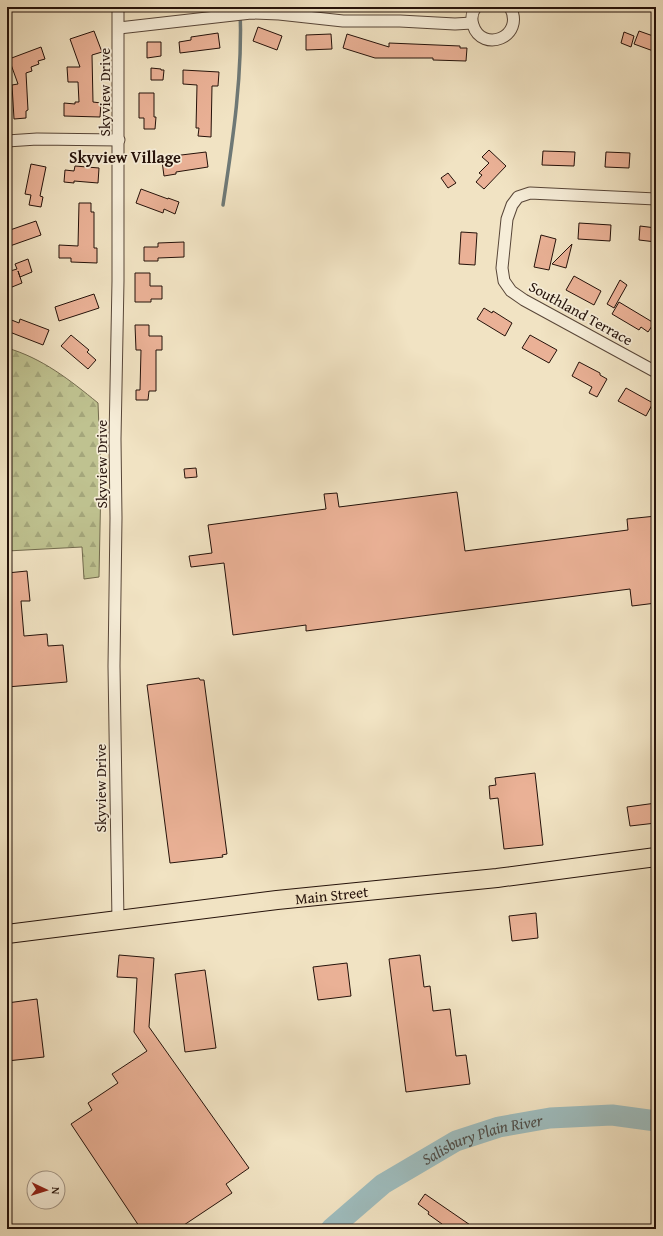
<svg xmlns="http://www.w3.org/2000/svg" width="663" height="1236" font-family="'Gentium Book Plus',serif">
  <defs>
    <pattern id="forest-firs" width="22" height="20" patternUnits="userSpaceOnUse"><rect width="22" height="20" fill="#bfc290"/><path d="M5 1l3.5 6h-7zM16 11l3.5 6h-7z" fill="#a4a67b"/></pattern>
  </defs>
  <rect width="100%" height="100%" fill="#f1e3c3"/>
  <filter id="stains"><feTurbulence type="fractalNoise" baseFrequency=".005" numOctaves="4"/><feColorMatrix values="0 0 0 0 .2 0 0 0 0 .09 0 0 0 0 .02 0 0 0 .5 -.17"/></filter>
  <radialGradient id="worn" r=".72"><stop offset=".6" stop-color="#630" stop-opacity="0"/><stop offset="1" stop-color="#630" stop-opacity=".3"/></radialGradient>
  <path fill="url(#forest-firs)" stroke="#726a4d" d="M7 348C42 358 70 380 98 403L101 480 99 577 84 579 82 547 7 551Z"/>
  <g fill="none" stroke-linecap="round" stroke-linejoin="round">
    <path stroke="#6e7875" stroke-width="3.5" d="M223 205C233 139 243 73 240 7"/>
    <path stroke="#9ebcbd" stroke-width="21" id="s1" d="M331 1229 383 1184 456 1141 499 1127 550 1118 612 1115 656 1121"/>
  </g>
  <g fill="#eab196" stroke="#25120a">
    <path d="M258 27 282 36 277 50 253 41Z"/>
    <path d="M94 31 102 52 92 55 93 102 101 103 100 117 64 116V103L75 104V102H79L78 82H68L67 67H80L70 39Z"/>
    <path d="M639 31 656 37V52L634 44Z"/>
    <path d="M624 32 634 36 631 47 621 43Z"/>
    <path d="M218 33 220 48 180 53 179 42 191 40V37Z"/>
    <path d="M331 34 332 49 306 50V35Z"/>
    <path d="M347 34 389 47V43L460 46V48H467L466 61 433 60V58H375L343 48Z"/>
    <path d="M147 42H161V56L147 58Z"/>
    <path d="M41 47 45 59 38 61 39 64 31 67 32 71 26 73 28 110 26 111V118L14 119 12 85 18 84 9 59Z"/>
    <path d="M151 68 161 69V70H164L163 80H151Z"/>
    <path d="M183 70 219 72 218 86H212L211 137 198 136 199 128H196L197 85 183 84Z"/>
    <path d="M139 93H154V117H156L155 129H144V118H139Z"/>
    <path d="M489 150 506 166 484 189 476 182 482 175 479 173 489 163 482 157Z"/>
    <path d="M543 151 575 152 574 166 542 165Z"/>
    <path d="M206 152 208 167 176 172V174L164 176 162 161 174 160 173 156Z"/>
    <path d="M606 152 630 153 629 168 605 167Z"/>
    <path d="M31 164 46 167 40 196 43 197 41 207 29 205 31 195 25 194Z"/>
    <path d="M75 166 99 168 98 183 74 181V183L64 182 65 170 74 171Z"/>
    <path d="M448 173 456 183 448 188 441 178Z"/>
    <path d="M141 189 168 199V198L179 202 175 214 164 209 163 213 136 203Z"/>
    <path d="M79 203H91V212H94V248H97V263L71 262V258H59V245L78 246Z"/>
    <path d="M36 221 41 235 7 247V236L11 234 10 230Z"/>
    <path d="M579 223 611 225 610 241 578 239Z"/>
    <path d="M640 226 656 228V242L639 240Z"/>
    <path d="M461 232 477 233 475 265 459 264Z"/>
    <path d="M541 235 556 239 549 270 534 267Z"/>
    <path d="M184 242V257L158 258V261H144V247H158V243Z"/>
    <path d="M572 244 566 268 552 264Z"/>
    <path d="M28 259 32 272 20 277 18 271 22 283 7 289V272L17 269 15 264Z"/>
    <path d="M135 273H150V286H162V299H151V302H135Z"/>
    <path d="M574 276 601 291 594 305 566 290Z"/>
    <path d="M620 280 627 285 614 308 607 304Z"/>
    <path d="M94 294 99 308 59 321 55 307Z"/>
    <path d="M619 302 654 323 648 332 641 327 639 330 612 314Z"/>
    <path d="M484 308 492 313 493 311 512 323 505 336 477 319Z"/>
    <path d="M9 319 19 323 20 319 49 330 43 345 7 331V324Z"/>
    <path d="M135 325H149V336H162V350H156V391H149L148 400H136V390H140L141 350H136Z"/>
    <path d="M71 335 89 350 87 352 96 360 88 369 61 346Z"/>
    <path d="M530 335 557 350 549 363 522 348Z"/>
    <path d="M579 362 600 373V375L607 379 597 397 589 393 592 387 572 376Z"/>
    <path d="M626 388 653 403 646 416 618 401Z"/>
    <path d="M196 468 197 477 185 478 184 469Z"/>
    <path d="M457 492 465 551 628 530 627 519 656 516V603L632 606 630 589 306 631V625L233 635 224 563 191 567 189 556 212 553 208 525 326 509 324 494 337 493 339 507Z"/>
    <path d="M27 571 30 601H21L24 636 47 634 48 646 63 645 67 682 7 687V573Z"/>
    <path d="M199 678 200 680H204L227 854 222 855 223 857 170 863 147 685Z"/>
    <path d="M535 773 543 845 504 849 498 798 490 799 489 786 496 785 495 778Z"/>
    <path d="M656 803V823L630 826 627 807Z"/>
    <path d="M536 913 538 938 512 941 509 916Z"/>
    <path d="M119 955 154 958 149 1027 249 1168 226 1184 232 1193 178 1229H141L71 1124 92 1110 88 1103 118 1083 112 1074 147 1051 134 1032 137 978 117 977Z"/>
    <path d="M420 955 424 987 430 986 433 1011 450 1009 456 1056 466 1055 470 1084 406 1092 389 959Z"/>
    <path d="M347 963 351 996 318 1000 313 967Z"/>
    <path d="M205 970 216 1048 185 1052 175 974Z"/>
    <path d="M37 999 44 1057 7 1061V1003Z"/>
    <path d="M425 1194 476 1229H438L442 1224 428 1214 429 1212 418 1204Z"/>
  </g>
  <g fill="none" stroke-linecap="round" stroke-linejoin="round">
    <g stroke="#584638" stroke-width="13">
      <g id="minor">
        <path d="M476 7C472 12 471 19 473 25 482 54 526 37 510 7"/>
        <path d="M119 28 251 13 279 14 343 21H400L455 24 472 23"/>
        <path d="M7 141 37 139 119 140"/>
        <path d="M656 199 530 193 518 197 512 205 507 219 502 268 504 281 511 291 524 300 656 372"/>
        <path d="M118 921 114 666 116 518 115 439 118 281V7"/>
      </g>
    </g>
    <g stroke="#25120a" stroke-width="20">
      <g id="primary">
        <path id="s2" d="M7 934 277 900 497 878 656 857"/>
      </g>
    </g>
    <use href="#minor" stroke="#f6edd8" stroke-width="11"/>
    <use href="#primary" stroke="#f1e3c3" stroke-width="18"/>
  </g>
  <g text-anchor="middle" dominant-baseline="central" stroke-width="3.5" stroke-linejoin="round" paint-order="stroke">
    <g font-size="15" fill="#25120a" stroke="#f6edd8">
      <text transform="translate(104 92) rotate(-90)">Skyview Drive</text>
      <text transform="translate(581 313) rotate(29)">Southland Terrace</text>
      <text transform="translate(101 464) rotate(-90)">Skyview Drive</text>
      <text transform="translate(100 788) rotate(-90)">Skyview Drive</text>
      <text stroke="none"><textPath href="#s2" startOffset="327">Main Street</textPath></text>
    </g>
    <g font-size="16" font-weight="bold" fill="#25120a" stroke="#f6edd8">
      <text x="125" y="157">Skyview Village</text>
    </g>
    <g font-size="16" font-style="italic" fill="#4f4e49" stroke="#f6edd8">
      <text stroke="none"><textPath href="#s1" startOffset="179">Salisbury Plain River</textPath></text>
    </g>
  </g>
  <rect width="663" height="1236" fill="none" stroke="#f1e3c3" stroke-width="24"/>
  <rect x="8" y="8" width="647" height="1220" fill="none" stroke="#25120a" stroke-width="2"/>
  <rect x="12" y="12" width="639" height="1212" fill="none" stroke="#25120a"/>
  <g transform="translate(46 1190) rotate(94)"><circle r="19" fill="#f6edd8" stroke="#a29586"/>
  <path d="M0-3L7 15L0 10L-7 15Z" fill="#8f2418"/>
  <text y="-6" font-size="11" font-weight="bold" text-anchor="middle" fill="#25120a">N</text>
  </g>
  <rect width="100%" height="100%" filter="url(#stains)"/>
  <rect width="100%" height="100%" fill="url(#worn)"/>
</svg>
